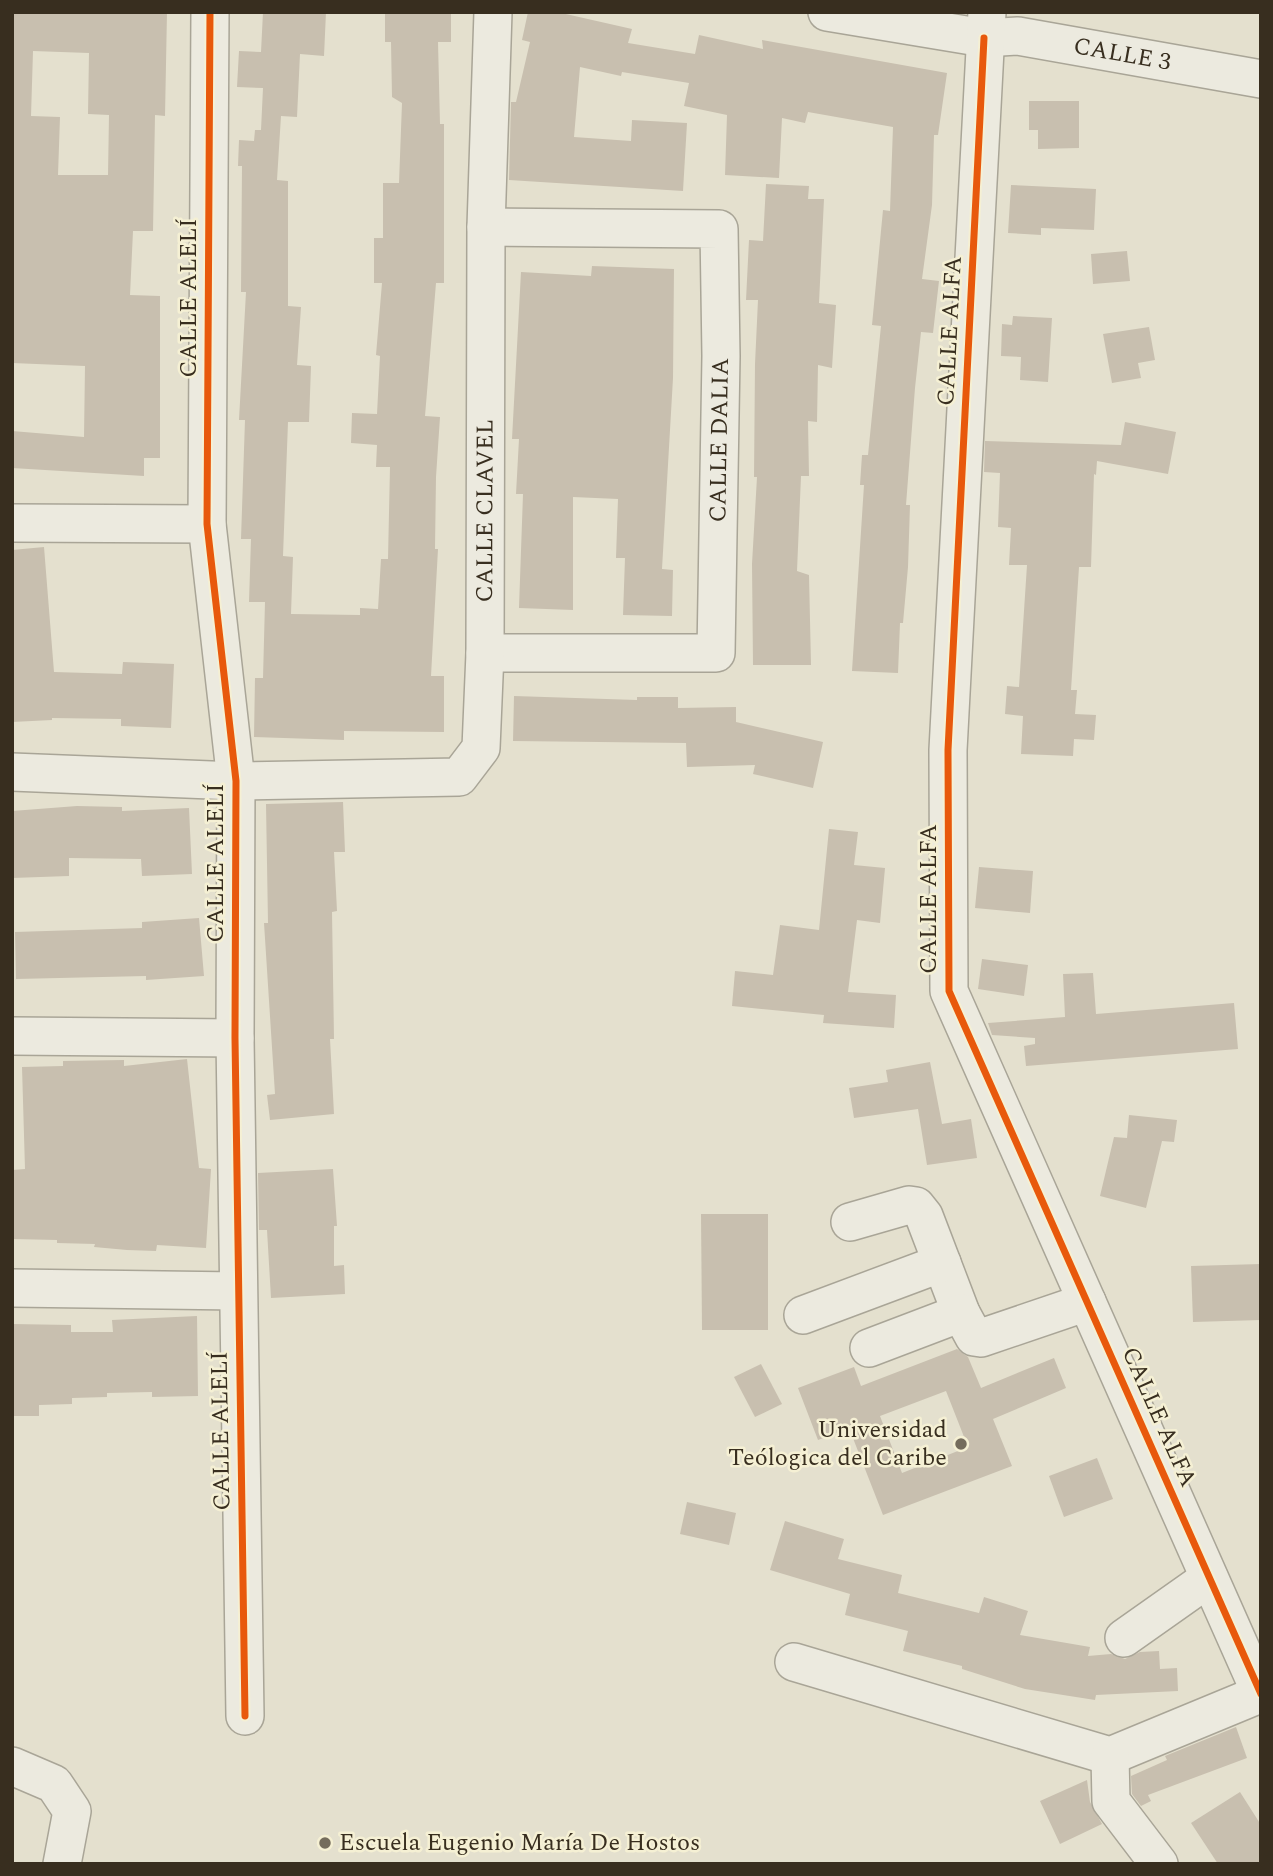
<svg xmlns="http://www.w3.org/2000/svg" width="1273" height="1876" font-family="Spectral,serif">
  <rect width="100%" height="100%" fill="#e4e0ce"/>
  <g fill="#c8bfaf" fill-rule="evenodd">
    <path d="M12 12H167L165 116 155 115 153 231H133L130 295 160 296V458H144V476L12 468V431L84 437 85 366 12 363ZM33 51 89 53 88 114 109 115 108 175H58L60 117 31 116Z"/>
    <path d="M263 12H326L324 56 300 54 297 117 281 116 277 180 288 181V306L301 307 297 365 311 366 309 422H288L283 556 293 557 291 614 360 615V608L378 609 381 559H388L390 467H376L377 445 351 443 352 413 377 414 380 356 376 355 382 283H374V238H383V183H399L402 103 392 97 391 42H385V12H451V42H438L440 124H444V283H436L425 416 440 417 436 477 435 549H438L431 676H444V732L344 731V740L254 737 255 678H263L265 602H249L251 539H241L245 420H239L246 292H241L242 166H238L239 140 254 141 255 130H261L263 88 237 87 239 51 261 52Z"/>
    <path d="M528 12H557L632 29 628 43 695 54 699 35 763 49 762 40 947 73 938 135H934L932 205 922 279 939 281 933 333 921 332 915 388 906 505H910L908 567 903 623H900L898 673 852 671 864 485H860L862 455H868L881 326 872 325 883 210 890 211 893 127 808 112 805 123 782 118 779 178 725 175 727 115 684 106 689 83 622 72 621 76 580 67 574 137 631 141 632 120 687 123 683 191 509 180 511 102H516L530 42 522 40Z"/>
    <path d="M1029 101H1079V148L1038 149V130H1029Z"/>
    <path d="M766 184 809 186 808 199H824L819 303 836 305 832 368 818 365 817 422 808 421 809 476H801L797 571 809 575 811 665H753L752 564 757 477H754L755 364 758 300H746L749 240 763 241Z"/>
    <path d="M1011 185 1096 189 1094 230 1041 228V235L1008 233Z"/>
    <path d="M1127 251 1130 281 1093 284 1091 254Z"/>
    <path d="M592 266 674 269 673 378 662 569 673 570 672 616 623 615 625 558H616L618 499 573 497V610L519 608 523 494H516L519 439H512L521 272 591 276Z"/>
    <path d="M1013 316 1052 318 1048 382 1020 380 1021 357 1001 356 1002 324 1012 325Z"/>
    <path d="M1149 327 1155 360 1138 363 1141 378 1112 383 1103 334Z"/>
    <path d="M1125 422 1176 432 1168 474 1097 461 1096 475 1094 474 1091 567H1079L1071 690H1077L1075 714 1096 715 1094 740 1074 739 1073 756 1021 754 1023 716 1005 714 1007 686 1019 687 1027 565H1009L1011 528 998 527 1000 473 984 472 985 441 1121 445Z"/>
    <path d="M44 547 54 672 122 674 123 662 174 664 171 728 121 726V719L52 718V720L12 722V550Z"/>
    <path d="M514 696 637 700V697H678V708L736 707V722L823 742 813 788 753 774 755 765 687 767 686 743 513 741Z"/>
    <path d="M343 802 345 852H334L337 911 332 912 334 1039H330L334 1114 270 1120 267 1095 275 1094 264 923H268L266 804Z"/>
    <path d="M77 806 122 807V811L189 808 192 874 142 876 141 859 69 858V876L12 878V811Z"/>
    <path d="M829 829 858 832 854 865 885 868 880 923 857 920 848 992 896 995 894 1028 823 1023 824 1015 732 1006 735 971 773 975 780 925 819 930Z"/>
    <path d="M979 867 1033 871 1030 913 975 908Z"/>
    <path d="M199 918 204 976 146 980V976L16 979 15 932 142 928V922Z"/>
    <path d="M982 959 1028 965 1024 996 978 989Z"/>
    <path d="M1093 973 1096 1014 1234 1003 1238 1049 1026 1066 1024 1046 1035 1044V1038L992 1035 988 1023 1065 1017 1063 974Z"/>
    <path d="M187 1059 199 1168 211 1169 206 1248 157 1245 156 1251 127 1250 94 1247 95 1244 57 1243V1240L12 1239V1170L25 1169 22 1067 63 1066V1061L124 1060V1066Z"/>
    <path d="M930 1062 942 1124 971 1119 977 1158 927 1165 918 1109 854 1118 849 1088 888 1082 886 1070Z"/>
    <path d="M1129 1115 1177 1120 1174 1142 1162 1141 1146 1208 1100 1196 1114 1137 1127 1138Z"/>
    <path d="M333 1169 337 1226H334V1266L344 1265 345 1294 271 1298 267 1230H259L258 1173Z"/>
    <path d="M701 1214H768V1330H702Z"/>
    <path d="M1261 1264V1320L1193 1322 1191 1266Z"/>
    <path d="M197 1316 198 1396 152 1397V1392L107 1393V1397L72 1398V1404L39 1405V1416H12V1324L71 1325V1332H113L112 1320Z"/>
    <path d="M957 1349 968 1357 981 1388 1054 1358 1066 1388 993 1419 1012 1466 883 1515 849 1428 818 1440 798 1388 854 1367 861 1386ZM946 1391 968 1447 902 1473 880 1416Z"/>
    <path d="M761 1364 782 1404 755 1417 734 1377Z"/>
    <path d="M1097 1458 1113 1499 1064 1517 1049 1476Z"/>
    <path d="M687 1502 736 1513 729 1545 680 1534Z"/>
    <path d="M785 1521 844 1539 838 1559 902 1575 898 1593 979 1613 984 1597 1028 1611 1020 1635 1090 1647 1088 1656 1111 1654 1125 1659 1140 1652 1159 1651 1160 1669 1177 1668 1178 1691 1096 1695 1095 1700 1025 1689 962 1669V1666L903 1651 908 1631 845 1615 850 1594 770 1570Z"/>
    <path d="M1236 1727 1247 1758 1148 1795 1151 1801 1141 1806 1132 1794 1131 1776 1167 1760 1165 1756Z"/>
    <path d="M1087 1780 1090 1802 1102 1824 1060 1844 1040 1801Z"/>
    <path d="M1240 1792 1261 1825V1864H1218L1191 1823Z"/>
  </g>
  <g fill="none" stroke-linecap="round" stroke-linejoin="round">
    <g stroke="#a9a597" stroke-width="40">
      <g id="minor">
        <path d="M210 12 207 524 236 781 235 1038 245 1716"/>
        <path id="s1" d="M827 12 984 38 1018 36 1261 79"/>
        <path d="M987 12 948 750 949 991 1261 1694"/>
        <path d="M12 523 207 524"/>
        <path id="s2" d="M485 653H716L721 356 719 229 486 227"/>
        <path id="s3" d="M12 772 236 781 459 777 481 748 485 653 486 227 493 12"/>
        <path d="M12 1036 235 1038"/>
        <path d="M850 1222 909 1205 916 1206 924 1216 961 1313 974 1337 981 1338 1087 1302"/>
        <path d="M12 1288 238 1291"/>
        <path d="M803 1315 942 1263"/>
        <path d="M869 1348 961 1313"/>
        <path d="M1124 1638 1209 1578"/>
        <path d="M794 1662 1110 1756 1260 1694"/>
        <path d="M1110 1756 1111 1801 1159 1864"/>
        <path d="M12 1766 54 1784 72 1811 62 1864"/>
      </g>
    </g>
    <use href="#minor" stroke="#eceadf" stroke-width="37"/>
    <g stroke="#f5f0d4" stroke-width="11">
      <g id="cycleway">
        <path d="M210 12 207 524 236 781 235 1038 245 1716"/>
        <path d="M984 38 948 750 949 991 1261 1694"/>
      </g>
    </g>
    <use href="#cycleway" stroke="#e8590c" stroke-width="7"/>
  </g>
  <g fill="#746c5c" stroke="#f5f0d4" stroke-width="2.5">
    <circle cx="961" cy="1444" r="7"/>
    <circle cx="325" cy="1843" r="7"/>
  </g>
  <g text-anchor="middle" dominant-baseline="central" stroke-width="5" stroke-linejoin="round" paint-order="stroke">
    <g font-size="24" fill="#382e1f" stroke="#f5f0d4">
      <text stroke="none"><textPath href="#s1" startOffset="299">CALLE 3</textPath></text>
      <text transform="translate(189 298) rotate(-90)">CALLE ALELÍ</text>
      <text transform="translate(950 331) rotate(-87)">CALLE ALFA</text>
      <text stroke="none"><textPath href="#s2" startOffset="444">CALLE DALIA</textPath></text>
      <text stroke="none"><textPath href="#s3" startOffset="721">CALLE CLAVEL</textPath></text>
      <text transform="translate(216 863) rotate(-90)">CALLE ALELÍ</text>
      <text transform="translate(929 899) rotate(-90)">CALLE ALFA</text>
      <text transform="translate(1159 1417) rotate(66)">CALLE ALFA</text>
      <text transform="translate(221 1431) rotate(-91)">CALLE ALELÍ</text>
    </g>
    <g font-size="24" fill="#382e1f" stroke="#f5f0d4" text-anchor="end">
      <text x="947" y="1430">Universidad<tspan x="947" dy="28">Teólogica del Caribe</tspan></text>
      <text x="339" y="1843" text-anchor="start">Escuela Eugenio María De Hostos</text>
    </g>
  </g>
  <rect width="1273" height="1876" fill="none" stroke="#382e1f" stroke-width="28"/>
</svg>
